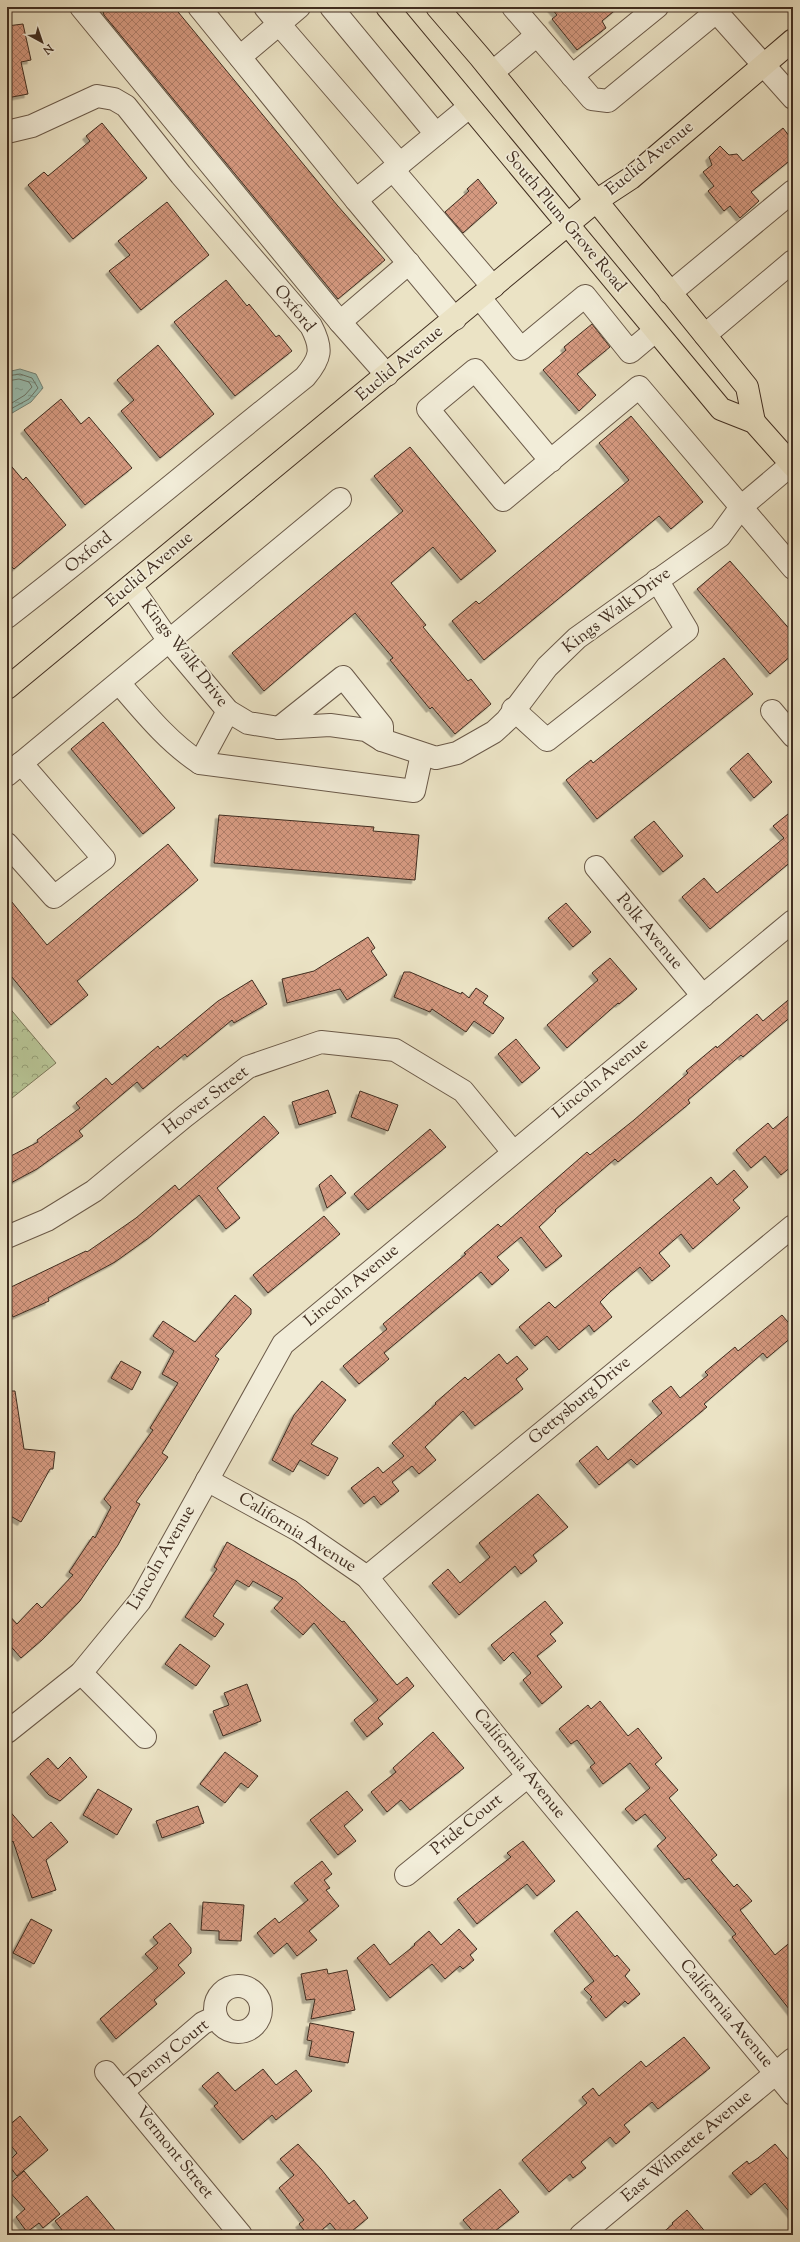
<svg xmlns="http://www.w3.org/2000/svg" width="800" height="2242" font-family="'Sorts Mill Goudy',serif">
  <defs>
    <pattern id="forest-crowns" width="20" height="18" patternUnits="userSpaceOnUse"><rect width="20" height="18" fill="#b7c495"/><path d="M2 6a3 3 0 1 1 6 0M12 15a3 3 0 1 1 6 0" fill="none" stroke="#96a079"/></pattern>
    <pattern id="water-ripples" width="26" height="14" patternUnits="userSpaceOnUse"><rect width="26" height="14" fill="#99beb1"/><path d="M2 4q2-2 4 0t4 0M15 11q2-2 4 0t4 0" fill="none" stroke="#7e9b90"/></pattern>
    <pattern id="building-cross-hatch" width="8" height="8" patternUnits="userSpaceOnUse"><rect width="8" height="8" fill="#d59980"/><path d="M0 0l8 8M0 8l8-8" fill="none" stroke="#ae7d68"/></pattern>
    <filter id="shadow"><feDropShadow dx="-3.5" dy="3.5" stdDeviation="0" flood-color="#0004"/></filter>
  </defs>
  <rect width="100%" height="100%" fill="#ebe3c5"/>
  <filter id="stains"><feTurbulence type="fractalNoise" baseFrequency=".005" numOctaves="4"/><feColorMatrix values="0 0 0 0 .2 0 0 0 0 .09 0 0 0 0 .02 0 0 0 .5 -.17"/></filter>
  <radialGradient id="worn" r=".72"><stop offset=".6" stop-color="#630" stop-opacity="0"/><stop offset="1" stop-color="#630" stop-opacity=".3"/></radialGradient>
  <path fill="url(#forest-crowns)" stroke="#7c785a" d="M7 1005 56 1063 7 1102Z"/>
  <path fill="url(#water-ripples)" stroke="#758477" d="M20 369 36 374 43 388 31 402 7 416V372Z"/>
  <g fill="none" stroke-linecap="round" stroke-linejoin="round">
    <g stroke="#6c7668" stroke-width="1">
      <path d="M7 376 20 374 32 378 38 388 29 399 7 411"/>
      <path d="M7 381 19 379 29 382 32 387 25 395 7 406"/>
    </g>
  </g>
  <g fill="url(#building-cross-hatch)" stroke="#402d20" filter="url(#shadow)">
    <path d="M102 7H174L337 205 385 260 338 299 104 15Z"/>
    <path d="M550 7H619L602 21 606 28 577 50 552 19 557 15Z"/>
    <path d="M23 24 31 60 21 62 28 94 7 98V26Z"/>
    <path d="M102 123 147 178 73 239 28 185 44 172 48 176 90 141 86 136Z"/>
    <path d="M783 128 793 141V158L751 192 759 201 740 218 730 206 724 211 708 191 714 186 703 172 712 165 709 157 720 146 729 155 737 154 743 161Z"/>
    <path d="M478 179 497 203 463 233 445 212 469 191 467 189Z"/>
    <path d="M167 202 209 255 141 310 109 271 130 255 118 241Z"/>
    <path d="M226 280 247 306 249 304 276 337 279 335 292 351 235 396 174 322Z"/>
    <path d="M592 324 610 347 577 374 596 395 579 411 543 370 566 350 564 347Z"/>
    <path d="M158 345 214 414 160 458 121 411 134 400 117 380Z"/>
    <path d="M61 399 81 424 89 417 132 468 85 505 24 430Z"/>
    <path d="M631 416 703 502 671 529 659 516 484 660 452 621 476 601 479 604 629 480 599 443Z"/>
    <path d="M410 447 496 551 461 580 433 547 391 583 426 625 423 627 468 681 471 679 491 704 455 734 432 707 430 709 390 660 393 658 355 613 264 691 232 653 403 511 374 476Z"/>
    <path d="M7 461 23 480 26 477 66 525 14 569 7 562Z"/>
    <path d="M730 561 793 633V654L770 674 697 589Z"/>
    <path d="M724 658 753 694 597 819 566 780 591 760 593 763Z"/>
    <path d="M103 722 175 808 143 834 71 749Z"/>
    <path d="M748 753 772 782 754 798 730 769Z"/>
    <path d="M793 810V860L710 929 682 897 704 878 717 893 784 838 773 826Z"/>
    <path d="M219 815 374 827 373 831 419 835 415 880 214 863Z"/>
    <path d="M654 821 683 856 663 872 634 837Z"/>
    <path d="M168 844 198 880 77 981 88 995 51 1025 7 971V896L47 945Z"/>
    <path d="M566 903 591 932 573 947 548 918Z"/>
    <path d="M368 937 375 948 371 951 387 975 347 1000 340 989 287 1003 282 979 314 971Z"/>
    <path d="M610 958 637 989 619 1004 618 1003 567 1048 547 1025 598 980 592 973Z"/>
    <path d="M404 972H410L461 994 462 992 469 998 476 988 488 996 483 1003 504 1018 493 1034 474 1021 466 1032 432 1009 430 1012 394 997Z"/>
    <path d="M252 980 267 1004 234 1023 232 1020 187 1057 185 1054 143 1089 137 1082 79 1131 83 1136 37 1169 7 1185V1158L38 1142 37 1140 80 1108 76 1103 106 1078 112 1085 158 1046 160 1049 218 1001Z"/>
    <path d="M793 996V1015L743 1057 741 1055 688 1100 690 1103 618 1162 615 1159 555 1210 556 1211 539 1227 562 1256 546 1268 521 1237 497 1257 509 1270 492 1285 481 1272 384 1353 389 1359 359 1384 343 1366 387 1329 383 1324 466 1254 464 1253 498 1224 501 1227 587 1152 590 1155 634 1120 688 1073 686 1071 716 1046 717 1048 757 1014 763 1021Z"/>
    <path d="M516 1039 540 1068 522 1083 498 1054Z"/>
    <path d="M328 1090 336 1113 299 1125 292 1102Z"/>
    <path d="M360 1091 398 1105 388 1131 351 1117Z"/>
    <path d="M793 1112V1165L781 1175 765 1156 751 1168 736 1150 768 1123 773 1129Z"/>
    <path d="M264 1116 279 1133 217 1188 240 1218 226 1229 199 1195 150 1237 115 1262 48 1298 49 1301 13 1317 7 1304V1289L86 1251 87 1252 136 1218 175 1185 179 1190Z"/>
    <path d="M430 1129 446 1147 368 1210 354 1194Z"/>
    <path d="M734 1170 748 1187 733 1200 740 1208 693 1249 681 1234 659 1253 670 1266 652 1281 640 1267 611 1291 600 1302 612 1317 594 1332 589 1325 559 1350 547 1336 535 1346 519 1327 549 1302 555 1308 711 1177 717 1185Z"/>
    <path d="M331 1175 346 1193 327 1208 319 1185Z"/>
    <path d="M324 1216 340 1234 268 1293 253 1275Z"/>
    <path d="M235 1295 251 1309V1314L215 1356 219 1359 162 1453 168 1457 136 1502 140 1504 118 1545 80 1601 42 1640 21 1658 7 1642V1613L17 1624 37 1603 42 1608 73 1575 69 1572 93 1536 95 1538 111 1507 104 1499 153 1430 150 1428 178 1383 162 1374 174 1351 153 1336 163 1321 195 1342Z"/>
    <path d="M782 1315 793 1328V1336L767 1358 763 1353 704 1404 707 1407 637 1465 631 1459 599 1485 579 1461 597 1446 608 1460 662 1413 652 1401 671 1386 680 1398 708 1375 705 1372 735 1347 738 1351Z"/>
    <path d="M499 1354 507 1364 517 1356 528 1369 516 1379 523 1389 475 1426 463 1411 425 1447 436 1460 419 1474 412 1466 392 1482 399 1491 381 1505 374 1496 364 1504 351 1488 378 1467 383 1473 404 1456 392 1443 436 1404 435 1403 465 1377 468 1380Z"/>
    <path d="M121 1361 141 1372 132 1390 111 1378Z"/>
    <path d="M322 1381 346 1400 311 1444 338 1458 328 1476 300 1460 293 1472 272 1460 294 1415Z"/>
    <path d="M7 1391H15L24 1449 55 1452 53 1469H50L21 1522 7 1514Z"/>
    <path d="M538 1494 568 1527 533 1555 537 1561 521 1574 515 1566 459 1615 432 1583 448 1569 460 1583 490 1557 479 1543Z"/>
    <path d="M227 1542 296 1581 342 1622 344 1621 397 1685 407 1677 414 1686 378 1718 383 1724 367 1737 354 1720 378 1700 314 1623 303 1635 274 1608 283 1598 253 1581 249 1587 237 1580 213 1616 224 1624 215 1637 185 1617 217 1569 214 1567Z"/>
    <path d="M545 1601 563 1623 550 1634 556 1641 537 1656 562 1687 542 1704 523 1680 531 1673 513 1652 504 1661 491 1645Z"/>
    <path d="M180 1644 210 1666 196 1686 165 1664Z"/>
    <path d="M247 1684 261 1721 223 1736 213 1711 229 1705 224 1693Z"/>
    <path d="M600 1701 628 1736 638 1728 662 1758 655 1764 678 1790 669 1798 717 1855 711 1860 734 1887 737 1884 752 1901 740 1910 775 1955 793 1940V2014L732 1937 736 1934 689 1878 685 1880 657 1846 666 1838 645 1814 636 1821 625 1809 650 1788 630 1763 603 1784 590 1767 595 1763 577 1740 571 1744 559 1729 588 1705 591 1709Z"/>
    <path d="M433 1732 464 1768 410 1810 401 1800 387 1812 371 1792 396 1772 393 1768Z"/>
    <path d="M225 1752 258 1776 248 1788 241 1783 225 1803 200 1784Z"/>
    <path d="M70 1757 87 1777 60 1801 49 1795 30 1774 48 1758 58 1769Z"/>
    <path d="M98 1789 132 1809 117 1835 83 1815Z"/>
    <path d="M347 1791 363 1810 344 1826 356 1841 338 1855 310 1820Z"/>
    <path d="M198 1806 204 1823 162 1838 156 1821Z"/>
    <path d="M7 1808 33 1838 51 1822 68 1842 46 1860 56 1890 32 1898 13 1841 7 1847Z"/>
    <path d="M523 1841 555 1881 537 1896 527 1884 477 1924 457 1899 511 1857 507 1853Z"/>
    <path d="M322 1861 332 1874 324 1880 330 1888 326 1890 339 1906 309 1931 317 1940 297 1956 287 1943 274 1954 257 1933 275 1918 279 1923 308 1900 294 1883Z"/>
    <path d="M203 1902 244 1905 241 1941 219 1940V1931L201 1930Z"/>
    <path d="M577 1911 615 1957 617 1955 630 1970 625 1976 640 1994 628 2004 625 2001 606 2018 590 1999 592 1997 584 1989 594 1981 554 1931Z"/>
    <path d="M31 1919 52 1930 34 1964 13 1953Z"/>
    <path d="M170 1923 191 1948V1953L178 1965 185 1973 154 2000 157 2004 116 2039 100 2019 158 1968 145 1954 158 1943 153 1937Z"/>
    <path d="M459 1929 477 1949 470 1955 474 1960 463 1969 460 1966 445 1979 432 1964 390 1998 357 1958 374 1944 390 1965 415 1945 414 1944 429 1931 441 1945Z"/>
    <path d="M327 1969 328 1974 347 1970 355 2010 311 2019 315 1999 306 2000 301 1974Z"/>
    <path d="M310 2023 354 2032 348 2063 309 2056 312 2041 307 2040Z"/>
    <path d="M684 2037 710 2068 658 2109 652 2102 624 2125 630 2132 616 2144 610 2137 581 2162 586 2168 573 2178 570 2174 549 2192 522 2160 587 2103 582 2097 593 2088 599 2096 641 2061 646 2067Z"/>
    <path d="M263 2069 276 2085 296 2070 312 2091 276 2120 272 2115 243 2140 214 2106 218 2103 202 2086 218 2072 235 2091Z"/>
    <path d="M20 2116 48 2150 17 2176 7 2163 17 2153 7 2141V2127Z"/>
    <path d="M298 2144 321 2169 349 2204 354 2200 368 2218 347 2235H340L330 2223 316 2235H308L299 2224 304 2220 279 2188 294 2175 280 2159Z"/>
    <path d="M775 2144 793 2165V2216L765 2183 751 2195 732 2173 747 2161 749 2164 758 2158Z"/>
    <path d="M24 2171 60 2214 43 2228 39 2223 27 2232 16 2217 25 2209 7 2189V2186Z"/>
    <path d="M500 2189 519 2212 490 2235H476L463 2220Z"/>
    <path d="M87 2196 119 2235H66L55 2221Z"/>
    <path d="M687 2210 708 2235H660L673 2224 672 2223Z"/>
  </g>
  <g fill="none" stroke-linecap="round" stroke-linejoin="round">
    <g stroke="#6b5a49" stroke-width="24">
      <g id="minor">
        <path d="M81 7 340 322 409 263"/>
        <path d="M199 7 356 200 469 107"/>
        <path d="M265 7 279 24 299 7"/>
        <path d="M331 7 436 134"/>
        <path d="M513 7 592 99 608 101 716 12"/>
        <path d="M712 7 793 98"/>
        <path d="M240 57 279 24 400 164"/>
        <path d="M493 72 537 35"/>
        <path d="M572 76 657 7"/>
        <path d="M7 132 32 126 97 96 114 99 126 106 181 175 311 326C323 349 321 358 305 377 205 457 108 539 7 617"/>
        <path d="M393 170 493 287"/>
        <path d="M356 200 455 319"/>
        <path d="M670 293 793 191"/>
        <path d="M480 298 521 349 585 296 630 352 655 331"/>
        <path d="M340 322 387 375"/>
        <path d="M705 335 793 261"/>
        <path d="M551 461 475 370 428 409 503 500 639 387 793 568"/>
        <path d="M131 586 169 641 228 711 248 723 279 728 330 725 366 730 382 740 436 758 457 753 494 732 507 720 547 667 577 638 720 536 741 507 793 463"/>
        <path d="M119 683C144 712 168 742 200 763L414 791 422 754"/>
        <path d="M513 709 547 740 687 630 657 580"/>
        <path d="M772 711 793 736"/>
        <path d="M279 728 343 677 382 726V740"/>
        <path d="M200 763 228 711"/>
        <path d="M7 775 340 499"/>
        <path d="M7 844 54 897 104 859 21 763"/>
        <path d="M596 867 703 996"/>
        <path d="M7 1237 47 1220 94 1191 185 1116 248 1067 321 1042 395 1050 463 1091 513 1152"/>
        <path d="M207 1480 300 1531 367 1577 528 1776 793 2094"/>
        <path d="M367 1577 793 1226"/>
        <path d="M81 1673 145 1737"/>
        <path d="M7 1732 81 1673 140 1601 283 1344 793 921"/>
        <path d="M406 1875 528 1776"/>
        <circle cx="238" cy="2009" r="23"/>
        <path d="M106 2072 241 2235"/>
        <path d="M123 2091 203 2023 216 2017"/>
        <path d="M581 2235 793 2059"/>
      </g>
    </g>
    <g stroke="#402d20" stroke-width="24">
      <g id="major">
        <path d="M387 7 721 409 754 422 793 466"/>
        <path d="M437 7 480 57 747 387 754 422"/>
        <path d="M7 688 596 201 631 178 793 40"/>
      </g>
    </g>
    <use href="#minor" stroke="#f2edd9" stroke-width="22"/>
    <use href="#major" stroke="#ebe3c5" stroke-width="22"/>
  </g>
  <g text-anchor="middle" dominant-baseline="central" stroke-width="3.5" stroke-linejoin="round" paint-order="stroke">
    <g font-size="17" fill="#402d20" stroke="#f2edd9">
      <text transform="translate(650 159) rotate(-39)">Euclid Avenue</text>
      <text transform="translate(565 222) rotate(50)">South Plum Grove Road</text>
      <text transform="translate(294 309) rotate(51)">Oxford</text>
      <text transform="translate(400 364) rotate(-40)">Euclid Avenue</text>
      <text transform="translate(89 553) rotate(-39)">Oxford</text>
      <text transform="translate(150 570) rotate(-40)">Euclid Avenue</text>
      <text transform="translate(617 611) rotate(-37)">Kings Walk Drive</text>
      <text transform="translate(184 654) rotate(52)">Kings Walk Drive</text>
      <text transform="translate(649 932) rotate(50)">Polk Avenue</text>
      <text transform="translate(601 1079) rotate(-39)">Lincoln Avenue</text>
      <text transform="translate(206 1101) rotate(-37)">Hoover Street</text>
      <text transform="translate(352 1286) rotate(-40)">Lincoln Avenue</text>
      <text transform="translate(580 1401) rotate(-40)">Gettysburg Drive</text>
      <text transform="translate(297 1533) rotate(32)">California Avenue</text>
      <text transform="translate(162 1558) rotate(-60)">Lincoln Avenue</text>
      <text transform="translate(519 1764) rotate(51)">California Avenue</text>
      <text transform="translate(467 1825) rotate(-39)">Pride Court</text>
      <text transform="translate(726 2014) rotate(50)">California Avenue</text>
      <text transform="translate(169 2054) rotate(-39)">Denny Court</text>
      <text transform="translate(687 2147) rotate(-40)">East Wilmette Avenue</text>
      <text transform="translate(174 2153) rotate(51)">Vermont Street</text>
    </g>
  </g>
  <rect width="800" height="2242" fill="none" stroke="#ebe3c5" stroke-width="24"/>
  <rect x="8" y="8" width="784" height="2226" fill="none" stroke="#402d20" stroke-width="2"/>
  <rect x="12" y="12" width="776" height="2218" fill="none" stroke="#402d20"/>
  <g transform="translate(42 42) rotate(140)" stroke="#f2edd9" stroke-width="3" paint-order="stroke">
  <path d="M0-3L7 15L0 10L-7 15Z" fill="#402d20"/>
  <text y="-6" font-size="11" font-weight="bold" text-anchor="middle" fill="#402d20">N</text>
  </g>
  <rect width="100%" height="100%" filter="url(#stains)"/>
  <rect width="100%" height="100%" fill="url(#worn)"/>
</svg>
